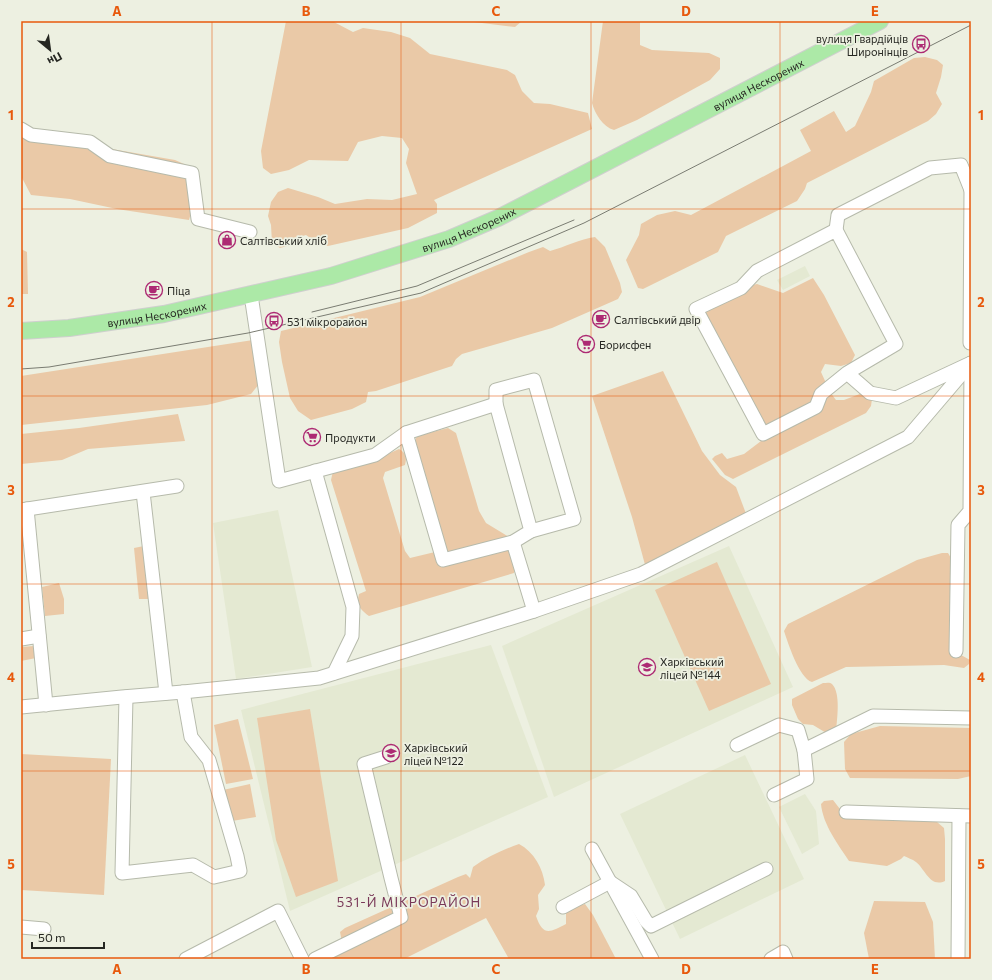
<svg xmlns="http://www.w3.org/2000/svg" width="992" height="980" font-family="Commissioner,sans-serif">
  <rect width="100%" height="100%" fill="#edf0e1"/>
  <g fill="#e4e9d2">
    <path d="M805 266 810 276 783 290 777 280Z"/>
    <path d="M278 510 312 667 236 679 213 523Z"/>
    <path d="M729 546 793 687 554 797 502 646Z"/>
    <path d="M491 645 548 797 290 911 241 710Z"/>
    <path d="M745 755 804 879 680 939 620 814Z"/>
    <path d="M805 794 816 811 819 844 802 854 779 807Z"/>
  </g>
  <g fill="#eac9a7">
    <path d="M286 21H332L353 32 363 28 391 32 410 38 430 54 507 70 515 75 522 91 534 103 550 104 588 113 592 129 434 200 437 204V213L408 228 328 246 319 244 306 235 293 239 291 245 280 248 272 243 271 225 268 216 271 202 278 192 288 188 318 197 335 204 367 199 392 200 417 194 406 163 409 149 402 138 382 136 358 142 348 161 309 160 289 170 271 174 263 168 261 151Z"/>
    <path d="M466 21H522L515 27Z"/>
    <path d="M603 21H640V45L652 50 709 53 720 58V69L710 80 637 120 614 130C603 127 595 114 592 103Z"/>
    <path d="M925 57 937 60 943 65 941 77 936 93 942 104 936 114 928 121 807 183 805 189 797 201 726 236 718 252 643 289 638 288 626 260 639 235 641 224 657 215 675 211 691 215 811 151 800 130 834 111 846 132 855 126 871 92 874 81 914 58Z"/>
    <path d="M21 135 106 148 175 160 184 164 192 209 189 220 117 209 70 199 31 195 21 176Z"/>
    <path d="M595 237 605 247 620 283 622 292 618 299 552 328 462 354 456 359 452 366 376 391 368 392 366 402 352 409 311 420 298 411 290 398 282 362 279 342 281 331 420 297 529 252 543 247 550 251C565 247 580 239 595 237Z"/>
    <path d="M21 249 27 252 28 294H21Z"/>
    <path d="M813 278 824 295 855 355 851 363 841 366 825 364 821 372 830 392 836 400H844L865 392 872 399 871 406 866 413 733 479 725 475 712 459 715 456 722 453 727 459 744 454 765 438 707 318 706 311 749 286 757 284 783 293Z"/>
    <path d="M253 340 259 384 251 394 207 405 21 425V376Z"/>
    <path d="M663 371 702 451 720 475 736 487 748 519 647 572 632 517 592 396Z"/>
    <path d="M178 414 185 441 88 449 62 460 21 464V434L79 428Z"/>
    <path d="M448 428 456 433 479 511 486 523 509 537 516 563 514 573 369 616C360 609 356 605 359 594L366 591 331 480 333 471 379 458 399 449C406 453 407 457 405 465L385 472 383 478 405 551 410 558 435 552 414 443 417 436Z"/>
    <path d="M144 546 150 599H139L134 548Z"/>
    <path d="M942 553H948L951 558 952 650 970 660 969 664 964 668 944 665 846 667 812 682C799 678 788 643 784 631L788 624 917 560Z"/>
    <path d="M717 562 771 684 709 711 655 590Z"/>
    <path d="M59 583 64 599V614L45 616 42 587Z"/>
    <path d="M34 646 36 658 21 661V647Z"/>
    <path d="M823 683C826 683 830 682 832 684 841 693 837 719 836 731L828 734 813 725 803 724 798 719 792 705V699Z"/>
    <path d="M310 709 338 881 296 897 276 840 257 718Z"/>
    <path d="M238 719 253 779 226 784 214 725Z"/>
    <path d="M880 726 971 728V776L958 779 850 778 845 769 844 742 851 734Z"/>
    <path d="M21 754 111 759 104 895 21 890Z"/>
    <path d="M250 784 256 817 232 821 223 790Z"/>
    <path d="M833 800 843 813 849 815 937 822 944 828 945 839V881C930 888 925 869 916 862 912 859 908 858 904 856L901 859 887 866 849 861C838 844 823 825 821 804L824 801Z"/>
    <path d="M519 844C534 852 543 868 545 885L538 895 539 909 536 916C543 936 549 933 566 924V912L578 906 585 904 593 915 616 959H509L486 918 404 959H321L342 942 340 932 345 928 458 877 466 874 470 878 473 867C487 857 502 850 519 844Z"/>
    <path d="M874 901 925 902 933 922 935 959H869L864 933Z"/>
  </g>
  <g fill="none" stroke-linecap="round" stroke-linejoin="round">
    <g stroke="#b6baab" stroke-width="15">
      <g id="minor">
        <path d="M21 129 31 135 90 142 110 156 192 173 198 219 250 232"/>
        <path d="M836 230 838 215 930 168 961 165 971 190"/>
        <path d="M251 295 279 481 375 455 406 433 443 560 513 542 534 611"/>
        <path d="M970 343 971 190"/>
        <path d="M496 404V390L534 380 574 519 531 531"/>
        <path d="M406 433 496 404 531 531 513 542"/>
        <path d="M315 471 353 607 352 636 334 673"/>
        <path d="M143 492 166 693"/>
        <path d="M27 509 46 705"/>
        <path d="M21 510 177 486"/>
        <path d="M21 639 39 636"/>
        <path d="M956 651 958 525 970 511 971 363"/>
        <path d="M126 697 122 873 193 865 214 877 240 871 237 856 209 760 191 737 183 692"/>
        <path d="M21 707 122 697 183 692 319 678 534 611 641 574 908 437 971 363 896 398 870 393 847 373 821 394 816 407 763 434 696 309 741 288 757 271 836 230 896 344 847 373"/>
        <path d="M737 745 779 725 798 730 804 750 873 716 971 718"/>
        <path d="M774 795 807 779 804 750"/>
        <path d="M846 812 971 816"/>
        <path d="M592 849 652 959"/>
        <path d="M563 907 610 882 631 896 646 921 651 926 766 869"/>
        <path d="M21 927 44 929"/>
        <path d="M186 959 278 911 302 959"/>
        <path d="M315 959 401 917 391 878 364 764 386 757"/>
        <path d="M771 959 783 952 786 959"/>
        <path d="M958 959 959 816"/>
      </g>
    </g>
    <g stroke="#cfcfce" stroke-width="18">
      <g id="major">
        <path id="s1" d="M21 331 69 328 164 314 331 276 449 239 498 218 576 178 880 21"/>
      </g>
    </g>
    <use href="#minor" stroke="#fff" stroke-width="13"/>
    <use href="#major" stroke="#ace9a7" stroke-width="16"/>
    <g stroke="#7a7c72" stroke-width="1">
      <path d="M312 312 417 286 574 220"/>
      <path d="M21 369 49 367 248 333 421 293 584 223 971 25"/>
    </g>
  </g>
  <path fill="none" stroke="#e8590c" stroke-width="1" stroke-opacity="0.55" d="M212 21V959M401 21V959M591 21V959M780 21V959M21 209H971M21 396H971M21 584H971M21 771H971"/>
  <defs>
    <g id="bus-ring" transform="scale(0.9)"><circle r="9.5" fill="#edf0e1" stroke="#ad2a73" stroke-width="1.5"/><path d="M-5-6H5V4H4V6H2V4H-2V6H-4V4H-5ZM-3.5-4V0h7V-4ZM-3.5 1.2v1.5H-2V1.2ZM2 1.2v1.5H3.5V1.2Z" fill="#ad2a73"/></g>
    <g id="shop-ring" transform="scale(0.9)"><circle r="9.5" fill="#edf0e1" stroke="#ad2a73" stroke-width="1.5"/><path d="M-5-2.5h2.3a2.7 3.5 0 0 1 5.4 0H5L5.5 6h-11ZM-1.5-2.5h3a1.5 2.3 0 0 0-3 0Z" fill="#ad2a73"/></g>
    <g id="cafe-ring" transform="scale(0.9)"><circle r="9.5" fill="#edf0e1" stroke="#ad2a73" stroke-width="1.5"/><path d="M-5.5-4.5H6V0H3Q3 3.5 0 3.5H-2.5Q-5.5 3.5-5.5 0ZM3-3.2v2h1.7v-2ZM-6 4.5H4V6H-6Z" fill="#ad2a73"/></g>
    <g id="supermarket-ring" transform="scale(0.9)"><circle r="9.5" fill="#edf0e1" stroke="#ad2a73" stroke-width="1.5"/><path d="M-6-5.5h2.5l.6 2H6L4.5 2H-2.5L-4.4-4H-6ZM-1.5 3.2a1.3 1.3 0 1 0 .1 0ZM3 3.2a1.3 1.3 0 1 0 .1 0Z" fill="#ad2a73"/></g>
    <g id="school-ring" transform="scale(0.9)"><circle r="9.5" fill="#edf0e1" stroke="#ad2a73" stroke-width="1.5"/><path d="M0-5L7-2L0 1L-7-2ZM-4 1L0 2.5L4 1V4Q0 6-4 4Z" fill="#ad2a73"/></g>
  </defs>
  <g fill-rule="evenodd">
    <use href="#bus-ring" x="921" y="44"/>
    <use href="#shop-ring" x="227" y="240"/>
    <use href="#cafe-ring" x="154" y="290"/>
    <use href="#cafe-ring" x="601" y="319"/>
    <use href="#bus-ring" x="274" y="321"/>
    <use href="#supermarket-ring" x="586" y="344"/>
    <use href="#supermarket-ring" x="312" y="437"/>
    <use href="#school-ring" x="647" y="667"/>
    <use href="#school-ring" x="391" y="753"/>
  </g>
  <g text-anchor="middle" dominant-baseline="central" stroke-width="3.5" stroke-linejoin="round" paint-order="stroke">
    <g font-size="11" fill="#262722" stroke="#edf0e1" text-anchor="start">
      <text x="908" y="38" text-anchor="end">вулиця Гвардійців<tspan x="908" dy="13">Широнінців</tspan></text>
      <text x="240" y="240">Салтівський хліб</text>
      <text x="167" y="290">Піца</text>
      <text x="614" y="319">Салтівський двір</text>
      <text x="287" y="321">531 мікрорайон</text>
      <text x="599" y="344">Борисфен</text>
      <text x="325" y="437">Продукти</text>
      <text x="660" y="661">Харківський<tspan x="660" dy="13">ліцей №144</tspan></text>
      <text x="404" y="747">Харківський<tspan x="404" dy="13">ліцей №122</tspan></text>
    </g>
    <g font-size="11" fill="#262722" stroke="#edf0e1">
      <text stroke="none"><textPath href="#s1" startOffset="785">вулиця Нескорених</textPath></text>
      <text stroke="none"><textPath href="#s1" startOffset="461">вулиця Нескорених</textPath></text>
      <text stroke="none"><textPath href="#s1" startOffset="137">вулиця Нескорених</textPath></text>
    </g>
    <g font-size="13" letter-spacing="1" fill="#793858" stroke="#edf0e1">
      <text x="409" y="902">531-Й МІКРОРАЙОН</text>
    </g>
  </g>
  <rect width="992" height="980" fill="none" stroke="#edf0e1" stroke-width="44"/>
  <g transform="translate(50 50) rotate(151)" stroke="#edf0e1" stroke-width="3" paint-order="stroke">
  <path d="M0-3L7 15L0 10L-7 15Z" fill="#262722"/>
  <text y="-6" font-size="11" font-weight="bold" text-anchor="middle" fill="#262722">Пн</text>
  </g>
  <path d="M32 942v6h72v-6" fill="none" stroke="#262722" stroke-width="2"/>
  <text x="38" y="942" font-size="12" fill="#262722" stroke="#edf0e1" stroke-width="3" paint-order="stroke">50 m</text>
  <rect x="22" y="22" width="948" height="936" fill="none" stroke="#e8590c" stroke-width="1.5"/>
  <g font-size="13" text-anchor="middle" font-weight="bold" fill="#e8590c">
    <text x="117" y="16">A</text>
    <text x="306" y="16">B</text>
    <text x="496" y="16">C</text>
    <text x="686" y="16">D</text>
    <text x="875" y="16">E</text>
    <text x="11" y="120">1</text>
    <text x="981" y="120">1</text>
    <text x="11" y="307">2</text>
    <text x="981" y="307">2</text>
    <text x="11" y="495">3</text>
    <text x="981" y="495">3</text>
    <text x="11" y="682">4</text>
    <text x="981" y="682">4</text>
    <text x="11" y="869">5</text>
    <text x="981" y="869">5</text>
    <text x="117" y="974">A</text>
    <text x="306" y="974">B</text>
    <text x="496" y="974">C</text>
    <text x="686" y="974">D</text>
    <text x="875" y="974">E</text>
  </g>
</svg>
